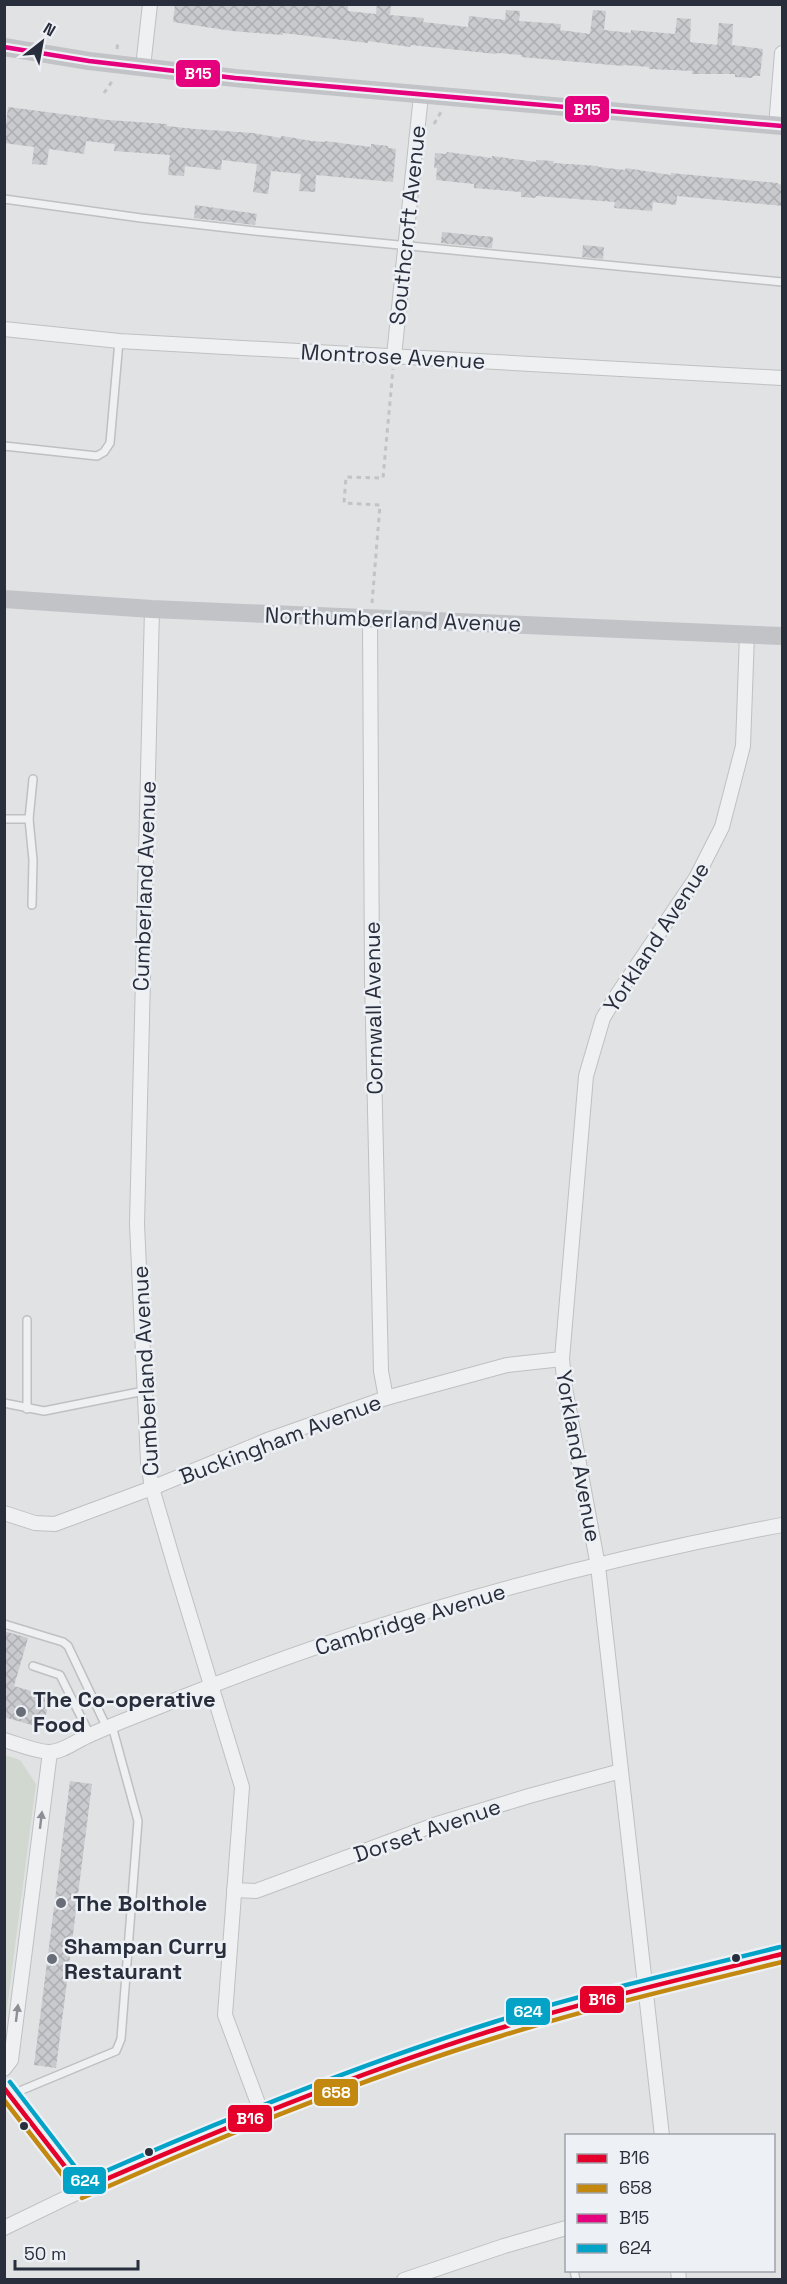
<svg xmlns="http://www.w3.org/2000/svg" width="787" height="2284" font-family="'Space Grotesk',sans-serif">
  <defs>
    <pattern id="building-cross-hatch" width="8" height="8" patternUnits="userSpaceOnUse" patternTransform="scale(1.5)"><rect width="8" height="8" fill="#c8cacd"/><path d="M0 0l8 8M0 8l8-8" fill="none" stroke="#acaeb1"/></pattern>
  </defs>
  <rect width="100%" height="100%" fill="#e0e2e4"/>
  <path fill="#d0d8d0" d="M5 1755 20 1760 36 1784 5 2024Z"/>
  <g fill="url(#building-cross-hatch)">
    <path d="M175 4H348V11L376 14 377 4H391L390 15 424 18 423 22 468 27 469 16 505 20 506 10 520 11 519 21 561 24 560 30 590 34 593 10 606 11 604 30 631 33V30L675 34 677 18 691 19 690 42 717 45 719 23 733 24 732 45 763 49 760 76H753L752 78 735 77V74H692V71L649 69V67L623 65V66L521 57 522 55 497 53 496 54 411 45 410 47 368 41V43L283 33V35L232 31 173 22Z"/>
    <path d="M8 107 108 120 167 124V126L195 129 253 133 281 138V136L289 137 311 141 325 142V141L371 147V144L388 146V148L396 149 393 182 316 175 315 192 299 191 301 174 271 171 268 194 253 192 257 164 222 160 221 170 185 166 184 176 168 175 170 155 114 151 115 144 86 141 84 154 49 149 47 165 32 164 34 147 4 143Z"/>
    <path d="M447 152 492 158V156L536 162V160L554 161 553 163 598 166V167L625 170 626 168 632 169 671 175V173L778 183V184L783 185V206L677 196 676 205 653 202 652 211 614 208 615 202 536 196 535 198 521 197V192L474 188V184L436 180 437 168H434L435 153 446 154Z"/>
    <path d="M195 205 257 214 255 225 194 218Z"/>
    <path d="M442 232 493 237 492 248 441 243Z"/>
    <path d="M583 245 604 247 603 259 582 257Z"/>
    <path d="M4 1631 28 1638 14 1686 51 1697 42 1728 4 1717Z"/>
    <path d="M70 1781 92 1784 56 2068 34 2065Z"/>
  </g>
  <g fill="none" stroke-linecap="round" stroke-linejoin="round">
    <g stroke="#bec0c2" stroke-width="10">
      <g id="lane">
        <path d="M4 199 141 218 255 231 782 282"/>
        <path d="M4 446 97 456 104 452 110 443 119 341"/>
        <path d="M4 819H29L33 779"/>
        <path d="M29 819 33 860 32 905"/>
        <path d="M4 1403 44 1411 144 1391"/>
        <path d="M27 1409V1320"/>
        <path d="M4 1624 63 1642 68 1646 107 1728"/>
        <path d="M33 1666 60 1675 90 1735"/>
        <path d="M10 2095 116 2051 121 2039 138 1821 112 1726"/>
        <path d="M574 2270 576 2280"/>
      </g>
    </g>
    <g stroke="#bec0c2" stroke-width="16">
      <g id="street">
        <path d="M143 67 150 4"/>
        <path d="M776 126 782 53"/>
        <path d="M4 329 119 341 782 378"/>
        <path d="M394 356 421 95"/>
        <path d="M152 609 137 1224 148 1462 152 1488 176 1570 242 1787 225 2015 262 2114"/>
        <path d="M370 618 372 979 381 1371 386 1398"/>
        <path d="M4 1513 35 1523 55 1524 152 1488 270 1439 386 1398 507 1365 562 1359"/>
        <path d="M4 1740C18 1744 34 1751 48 1752 62 1753 77 1740 90 1735 118 1722 149 1711 178 1699 372 1620 577 1564 782 1525"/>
        <path d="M234 1890 256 1891 437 1824 529 1796 621 1771"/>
        <path d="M4 2069 11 2060 50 1752"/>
        <path d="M4 2087 70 2173 79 2191"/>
        <path d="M662 2136 598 1566 565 1388 562 1359 586 1076 603 1018 615 998 696 878 722 827 743 746 747 634"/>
        <path d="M4 2228C163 2149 328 2082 497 2029 591 1999 687 1978 782 1954"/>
        <path d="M678 2270 679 2280"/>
        <path d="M404 2280 504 2246 566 2228"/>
      </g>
    </g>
    <g stroke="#c1c3c7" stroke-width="3" stroke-dasharray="4.5 4.5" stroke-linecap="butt">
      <path d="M117 49 118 41"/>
      <path d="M104 93 113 80"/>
      <path d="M434 124 441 112"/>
      <path d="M372 603 380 505 344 503 346 477 383 478 393 369"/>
    </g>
    <use href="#lane" stroke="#eff0f1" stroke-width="7"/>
    <use href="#street" stroke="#eff0f1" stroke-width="14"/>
    <g stroke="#c1c3c7" stroke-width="18">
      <path d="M4 47 89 61 235 78 782 126"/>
      <path d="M4 599 152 609 782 636"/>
    </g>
    <g stroke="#edf0f4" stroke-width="9">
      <g id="bus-1">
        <path d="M4 2088 70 2173 79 2191"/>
        <path d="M79 2191C216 2131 354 2074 497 2029 591 2000 687 1978 782 1954"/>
      </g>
    </g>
    <g stroke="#edf0f4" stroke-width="9">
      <g id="bus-2">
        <path d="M4 2100 64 2177 72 2194"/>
        <path d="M82 2198C219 2137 358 2080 501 2036 594 2007 688 1985 782 1962"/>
      </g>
    </g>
    <g stroke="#edf0f4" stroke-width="9">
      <path id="bus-3" d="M4 47 89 61 235 78 782 126"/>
    </g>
    <g stroke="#edf0f4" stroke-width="9">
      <path id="bus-4" d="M10 2082 76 2168 83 2181C217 2122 354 2066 494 2022 588 1992 685 1971 780 1947"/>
    </g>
    <use href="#bus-1" stroke="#e4002b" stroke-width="4.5"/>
    <use href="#bus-2" stroke="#c3880f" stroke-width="4.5"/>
    <use href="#bus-3" stroke="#e5007d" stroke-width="4.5"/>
    <use href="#bus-4" stroke="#02a3c7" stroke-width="4.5"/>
  </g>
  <defs><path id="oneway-solid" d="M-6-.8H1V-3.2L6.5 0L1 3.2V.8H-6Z" transform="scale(1.5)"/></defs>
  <g fill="#8c8f96">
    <use href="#oneway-solid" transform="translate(41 1820) rotate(-83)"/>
    <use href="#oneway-solid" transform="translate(17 2013) rotate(-83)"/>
  </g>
  <g fill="#686d77" stroke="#edf0f4" stroke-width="2">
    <circle cx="21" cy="1712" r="6"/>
    <circle cx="61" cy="1903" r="6"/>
    <circle cx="52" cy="1959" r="6"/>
  </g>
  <g fill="#282e3c" stroke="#edf0f4" stroke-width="2">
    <circle cx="736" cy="1958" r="5"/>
    <circle cx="24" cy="2126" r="5"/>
    <circle cx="149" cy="2152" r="5"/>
  </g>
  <g text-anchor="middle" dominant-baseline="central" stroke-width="5" stroke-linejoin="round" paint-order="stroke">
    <g font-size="22" fill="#282e3c" stroke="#edf0f4">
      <text transform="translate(407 225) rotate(-84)">Southcroft Avenue</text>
      <text transform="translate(393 356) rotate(3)">Montrose Avenue</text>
      <text transform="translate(393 619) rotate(2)">Northumberland Avenue</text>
      <text transform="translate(144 886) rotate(-88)">Cumberland Avenue</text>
      <text transform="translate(656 937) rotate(-57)">Yorkland Avenue</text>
      <text transform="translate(373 1008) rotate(-91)">Cornwall Avenue</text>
      <text transform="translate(145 1371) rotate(-93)">Cumberland Avenue</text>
      <text transform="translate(280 1439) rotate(-21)">Buckingham Avenue</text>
      <text transform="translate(579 1456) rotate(80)">Yorkland Avenue</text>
      <text transform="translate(410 1619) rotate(-17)">Cambridge Avenue</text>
      <text transform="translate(427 1830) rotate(-19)">Dorset Avenue</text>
    </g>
    <g font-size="22" font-weight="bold" fill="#282e3c" stroke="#edf0f4" text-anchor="start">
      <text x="33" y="1699">The Co-operative<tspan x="33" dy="25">Food</tspan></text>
      <text x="73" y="1903">The Bolthole</text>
      <text x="64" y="1946">Shampan Curry<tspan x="64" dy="25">Restaurant</tspan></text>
    </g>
  </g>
  <g stroke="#edf0f4" stroke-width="2">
    <rect x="175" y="59" width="46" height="29" rx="6" fill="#e5007d"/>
    <rect x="564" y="95" width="46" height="28" rx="6" fill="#e5007d"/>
    <rect x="579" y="1985" width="46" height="29" rx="6" fill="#e4002b"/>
    <rect x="505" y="1997" width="46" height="29" rx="6" fill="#02a3c7"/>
    <rect x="313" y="2078" width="46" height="29" rx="6" fill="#c3880f"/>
    <rect x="227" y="2104" width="46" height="29" rx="6" fill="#e4002b"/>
    <rect x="62" y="2166" width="45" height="29" rx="6" fill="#02a3c7"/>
  </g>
  <g font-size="16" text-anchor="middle" font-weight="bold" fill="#fff">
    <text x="198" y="79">B15</text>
    <text x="587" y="115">B15</text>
    <text x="602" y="2005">B16</text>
    <text x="528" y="2017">624</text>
    <text x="336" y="2098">658</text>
    <text x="250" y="2124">B16</text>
    <text x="85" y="2186">624</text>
  </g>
  <rect width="787" height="2284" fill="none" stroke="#282e3c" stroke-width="12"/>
  <rect x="565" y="2134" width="210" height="138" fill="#edf0f4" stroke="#9ea2aa" stroke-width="1.5"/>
  <rect x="577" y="2154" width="30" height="9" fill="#e4002b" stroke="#9ea2aa" stroke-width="1.5"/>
  <text x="619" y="2164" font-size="18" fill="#282e3c">B16</text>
  <rect x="577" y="2184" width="30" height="9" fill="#c3880f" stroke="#9ea2aa" stroke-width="1.5"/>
  <text x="619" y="2194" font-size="18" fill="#282e3c">658</text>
  <rect x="577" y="2214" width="30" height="9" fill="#e5007d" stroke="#9ea2aa" stroke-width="1.5"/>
  <text x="619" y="2224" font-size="18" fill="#282e3c">B15</text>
  <rect x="577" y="2244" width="30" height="9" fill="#02a3c7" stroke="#9ea2aa" stroke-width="1.5"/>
  <text x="619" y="2254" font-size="18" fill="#282e3c">624</text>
  <g transform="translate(42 42) rotate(31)" stroke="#edf0f4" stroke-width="4.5" paint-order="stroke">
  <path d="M0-4.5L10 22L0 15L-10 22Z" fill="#282e3c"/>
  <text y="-9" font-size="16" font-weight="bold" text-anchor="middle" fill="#282e3c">N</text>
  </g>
  <path d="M15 2260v9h123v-9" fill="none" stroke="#282e3c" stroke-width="3"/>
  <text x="24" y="2260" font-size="18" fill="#282e3c" stroke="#edf0f4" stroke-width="4.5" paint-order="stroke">50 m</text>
</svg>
